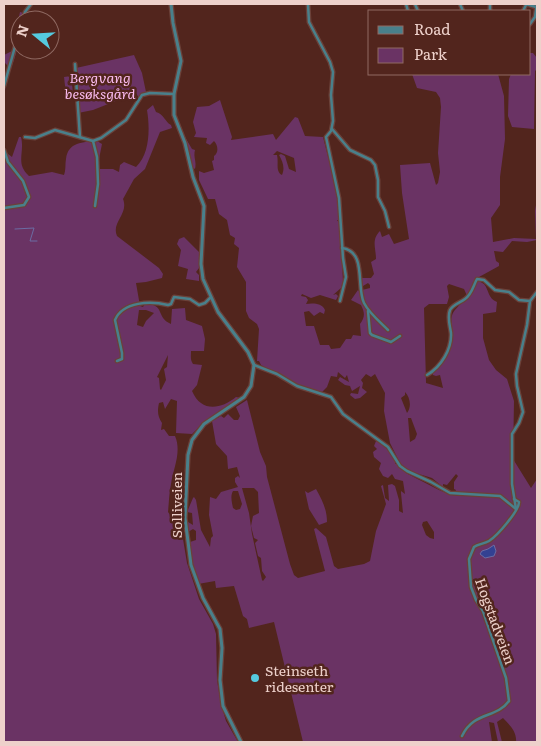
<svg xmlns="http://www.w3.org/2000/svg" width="541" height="746" font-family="Literata,serif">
  <rect width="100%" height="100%" fill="#52251d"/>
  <g fill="#6a3364" fill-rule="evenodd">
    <path d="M20 12 24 13V20H20C20 38 17 56 9 72 6 79 6 88 4 96V80L8 66 4 62V55L12 51Z"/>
    <path d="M530 53H533L537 58V69L535 71 534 129 512 127 508 116 509 79 511 74H530Z"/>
    <path d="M134 55 142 73 146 92 139 98 136 93 93 110 78 113 76 68Z"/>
    <path d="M412 74H498L504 96 505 139 500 177V205L491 218 493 242 514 238 536 239 535 211 537 199V240L527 242 512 241 503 252 494 251 496 261 499 263V266L479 277 477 280 484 284C489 290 488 299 497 302L496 312 483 314V338L489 360 496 370 507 379 514 401 513 459 531 488 537 479V742H516C517 732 510 725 503 718L497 722 502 742H498L494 723 489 722 492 742H303L274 622 249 628 247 619 243 616 234 586 216 588 215 581 198 584 189 551 190 542 196 540V531L193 529 188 532 187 524 188 522 193 525 192 513 187 512 193 498 194 497 196 500 201 530 210 547 211 538 213 536 209 515 210 497 216 499 221 492 238 487 235 482V478L238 476 240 478 237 467 228 469 227 456 216 444 212 421 221 416 224 418 228 414 234 420H238L240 416 236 407 247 400 260 452 266 466 267 477 290 564 294 575 298 578 325 571 314 529 316 528 326 537 334 566 338 569 364 564 370 561 376 531 386 504 381 486 383 485 385 498 389 501 388 485 392 484 395 486 399 500V511L403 513 401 493V491L405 494 403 481 395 479 392 474 388 478 383 476 379 469 381 463 374 457 373 452 377 449 374 446 376 441 385 446 396 462 395 464H397L406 473 439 490 451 495 469 496 446 490 455 492 456 490 454 489V482L458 476 456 474 447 485 443 484V487L432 478 409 471 403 467 399 461 390 443 384 411 385 393 375 374 371 377 366 374 361 380 363 383 362 388 367 392 360 398 355 399 350 395 351 393 358 394 360 386 352 391 350 386 345 385 338 380 340 377 349 382 347 375 345 378 338 372 337 377 331 376 327 387 322 392 294 384 261 365 259 361H257L259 329 257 324 249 318 246 311V282L237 267 239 248 234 244 235 238 230 235 227 220 219 214 215 199H208L199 180V171L204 173 214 170 212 161 214 160V156C219 153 218 145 214 141L210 145 206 143 207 138 194 137 196 133 193 122 197 107 209 106 220 100 232 137 231 140 273 134 276 140 295 117 298 118 305 136 323 137 336 188 339 220H337L340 224 343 281 341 288 333 295 336 294 338 296 336 300 320 295 311 298 302 294 301 296 306 297 308 300 306 304C313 303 322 303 325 310L324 314 320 312 314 316 309 311 304 312 306 326H314L320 345H329L331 349 340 348 346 339H351L353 335 361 336 360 324C365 317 365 313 361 305L351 300 358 290 361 294 362 290 370 288V285L368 283 363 286 361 278H371L374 274 371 262 376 259C376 248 371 240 380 231L382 237 389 234 394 244 409 239 402 193 400 165 430 163 436 185 438 183 440 172 438 153 441 107 440 98 436 92 417 88ZM277 151 294 158 296 172 289 169 285 156 281 154 279 155C283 162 285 168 282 175 275 171 279 163 277 155H273ZM449 284 464 289 468 298C442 318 456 318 450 342 447 354 440 363 433 373V375L436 376 440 375 443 388 426 383V382L424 308 429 304H447L449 297 447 286ZM405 392C410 397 412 407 407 413L401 398 405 395ZM408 418H411L417 434 415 439 410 442ZM242 488H254L258 492 259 513 253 516 251 526 254 538 258 540 255 543 258 556 261 558 262 571 266 577 263 581 262 580 252 534 249 513ZM238 491 242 504 240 509 236 510 233 508C232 503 230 496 233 491ZM427 521 434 532V539L430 538 426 535 422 525 423 522Z"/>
    <path d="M71 76 73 93 66 94 64 77Z"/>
    <path d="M153 105 156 112C164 114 165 122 171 125L172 128 160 132 145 169 134 179 123 199C129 214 111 222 117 236L159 268 163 274 162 278 146 282 136 283 140 306 143 307 145 304C166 304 155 317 171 324L172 309 185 308 186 320 202 326 205 339 204 351H191C191 356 190 360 193 364L202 365 197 385 192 391C201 412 220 410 236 397L241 398 203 423 192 434 176 433 177 401 171 399 165 409 163 402 159 403C157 412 158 417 162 423L161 430 164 429 169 436H175C182 452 173 469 171 484 169 493 169 503 168 512L173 519 180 521 187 563 199 599 213 624 216 634 217 680 221 704 226 721 238 742H4V151L12 157 19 137H21C25 153 15 163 29 176L52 172 64 175C66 170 65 165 66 159 68 142 83 142 97 141L102 144 97 169H113L119 172 120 165 124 162 136 167C150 154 150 128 147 110ZM139 310H146L154 313 146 321 143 327 137 325ZM168 355 167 367 164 369 166 380 161 390 160 389 159 378 157 377Z"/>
    <path d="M182 132 192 149 195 150C193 157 197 162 195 169L192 167Z"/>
    <path d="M184 237 199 252V268L196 272 199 275V281L186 279 188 269 178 266 181 250 177 244 179 239Z"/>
    <path d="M316 489C322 500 327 509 327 522L319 525 309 509 305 491 308 493Z"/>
  </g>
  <path fill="#334192" stroke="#6b6ca3" d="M494 545 496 551 494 556 485 558 480 554 482 551 488 549Z"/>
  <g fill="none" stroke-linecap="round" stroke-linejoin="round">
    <path stroke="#6b6ca3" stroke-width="1" d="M15 229 34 228 30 241H37"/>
    <g stroke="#6b4139" stroke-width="5">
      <g id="minor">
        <path d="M308 4 309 22 330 62 333 72 331 95 333 121 331 131 326 137 339 198 343 258 346 277 340 301"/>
        <path d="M406 4 408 11"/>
        <path d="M415 4 418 11"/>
        <path d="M460 4 463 11"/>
        <path d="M526 4 536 7"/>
        <path d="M490 11V4"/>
        <path d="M523 11 526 5"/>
        <path d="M23 20 25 12 31 4"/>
        <path d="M530 24 535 17 537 4"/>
        <path d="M75 64 80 137"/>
        <path d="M4 86 20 29"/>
        <path d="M332 129 350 150 371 160 375 165 378 180V197L385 211 389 227"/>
        <path d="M25 137 35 138 55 130 93 141 101 138 126 120 142 95 150 93 174 94"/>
        <path d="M93 141 97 157 98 184 95 206"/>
        <path d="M4 150 8 162 23 181 29 197 24 205 4 208"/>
        <path d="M342 248C367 251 356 287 364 303 369 313 380 322 388 330"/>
        <path d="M368 311 370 333 372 335 391 342 400 336"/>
        <path d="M117 361 122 359V353L115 320C123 301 151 301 168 305L171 304 174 297 190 299 199 305 205 303 210 298"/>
        <path d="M254 365 277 374 297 386 331 397 343 414 388 447 400 466 407 471 431 482 450 493 500 496 516 509"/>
        <path d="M427 375C441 367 452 349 451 333 450 325 447 318 450 310 453 304 460 303 465 299 472 294 473 286 477 279L484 280 495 290 509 292 519 300 530 301"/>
        <path d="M516 509 512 484V434L519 423 523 412 517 386 516 374 527 325 530 301 537 292"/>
        <path d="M462 736C474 711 496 719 509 701L506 678 483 611 476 600 471 587 469 559 474 547C478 544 484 544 489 541 497 536 519 511 519 502L514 499"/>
      </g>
    </g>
    <g stroke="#6b4139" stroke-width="5.5">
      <path id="tertiary" d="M171 4 173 23 181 61 174 94V115L185 143 193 177 204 206 201 264 203 279 218 312 248 352 254 365 251 386 244 397 204 424 192 440 188 455 185 518 191 565 203 598 220 629 222 648 220 680 223 706 241 742"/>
    </g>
    <use href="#minor" stroke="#49808b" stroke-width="2.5"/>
    <use href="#tertiary" stroke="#49808b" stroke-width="3"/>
  </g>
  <circle fill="#55cadf" stroke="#52251d" stroke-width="2" cx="255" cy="678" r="5"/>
  <g text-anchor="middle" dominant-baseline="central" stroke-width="5" stroke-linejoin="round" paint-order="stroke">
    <g font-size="14" font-style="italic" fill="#fabbf0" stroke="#52251d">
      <text x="100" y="77">Bergvang<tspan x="100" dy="16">besøksgård</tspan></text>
    </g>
    <g font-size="14" fill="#eed1cb" stroke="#52251d">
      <text transform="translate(176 505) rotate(-90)">Solliveien</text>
      <text transform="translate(496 621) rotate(70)">Hogstadveien</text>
    </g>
    <g font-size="14" fill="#eed1cb" stroke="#52251d" text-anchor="start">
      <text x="265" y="670">Steinseth<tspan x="265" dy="16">ridesenter</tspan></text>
    </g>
  </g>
  <rect width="541" height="746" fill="none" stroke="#eed1cb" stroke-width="10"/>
  <rect x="368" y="10" width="162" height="65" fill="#52251d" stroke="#906a63"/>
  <rect x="378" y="26" width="25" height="8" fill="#49808b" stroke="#906a63"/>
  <text x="414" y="35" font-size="15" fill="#eed1cb">Road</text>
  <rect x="378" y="48" width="25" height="15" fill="#6a3364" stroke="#906a63"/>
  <text x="414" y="60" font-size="15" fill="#eed1cb">Park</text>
  <g transform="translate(35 35) rotate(288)"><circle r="24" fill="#52251d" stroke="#906a63"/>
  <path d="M0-4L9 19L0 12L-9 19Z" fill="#55cadf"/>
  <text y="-8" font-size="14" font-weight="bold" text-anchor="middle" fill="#eed1cb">N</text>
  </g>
</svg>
